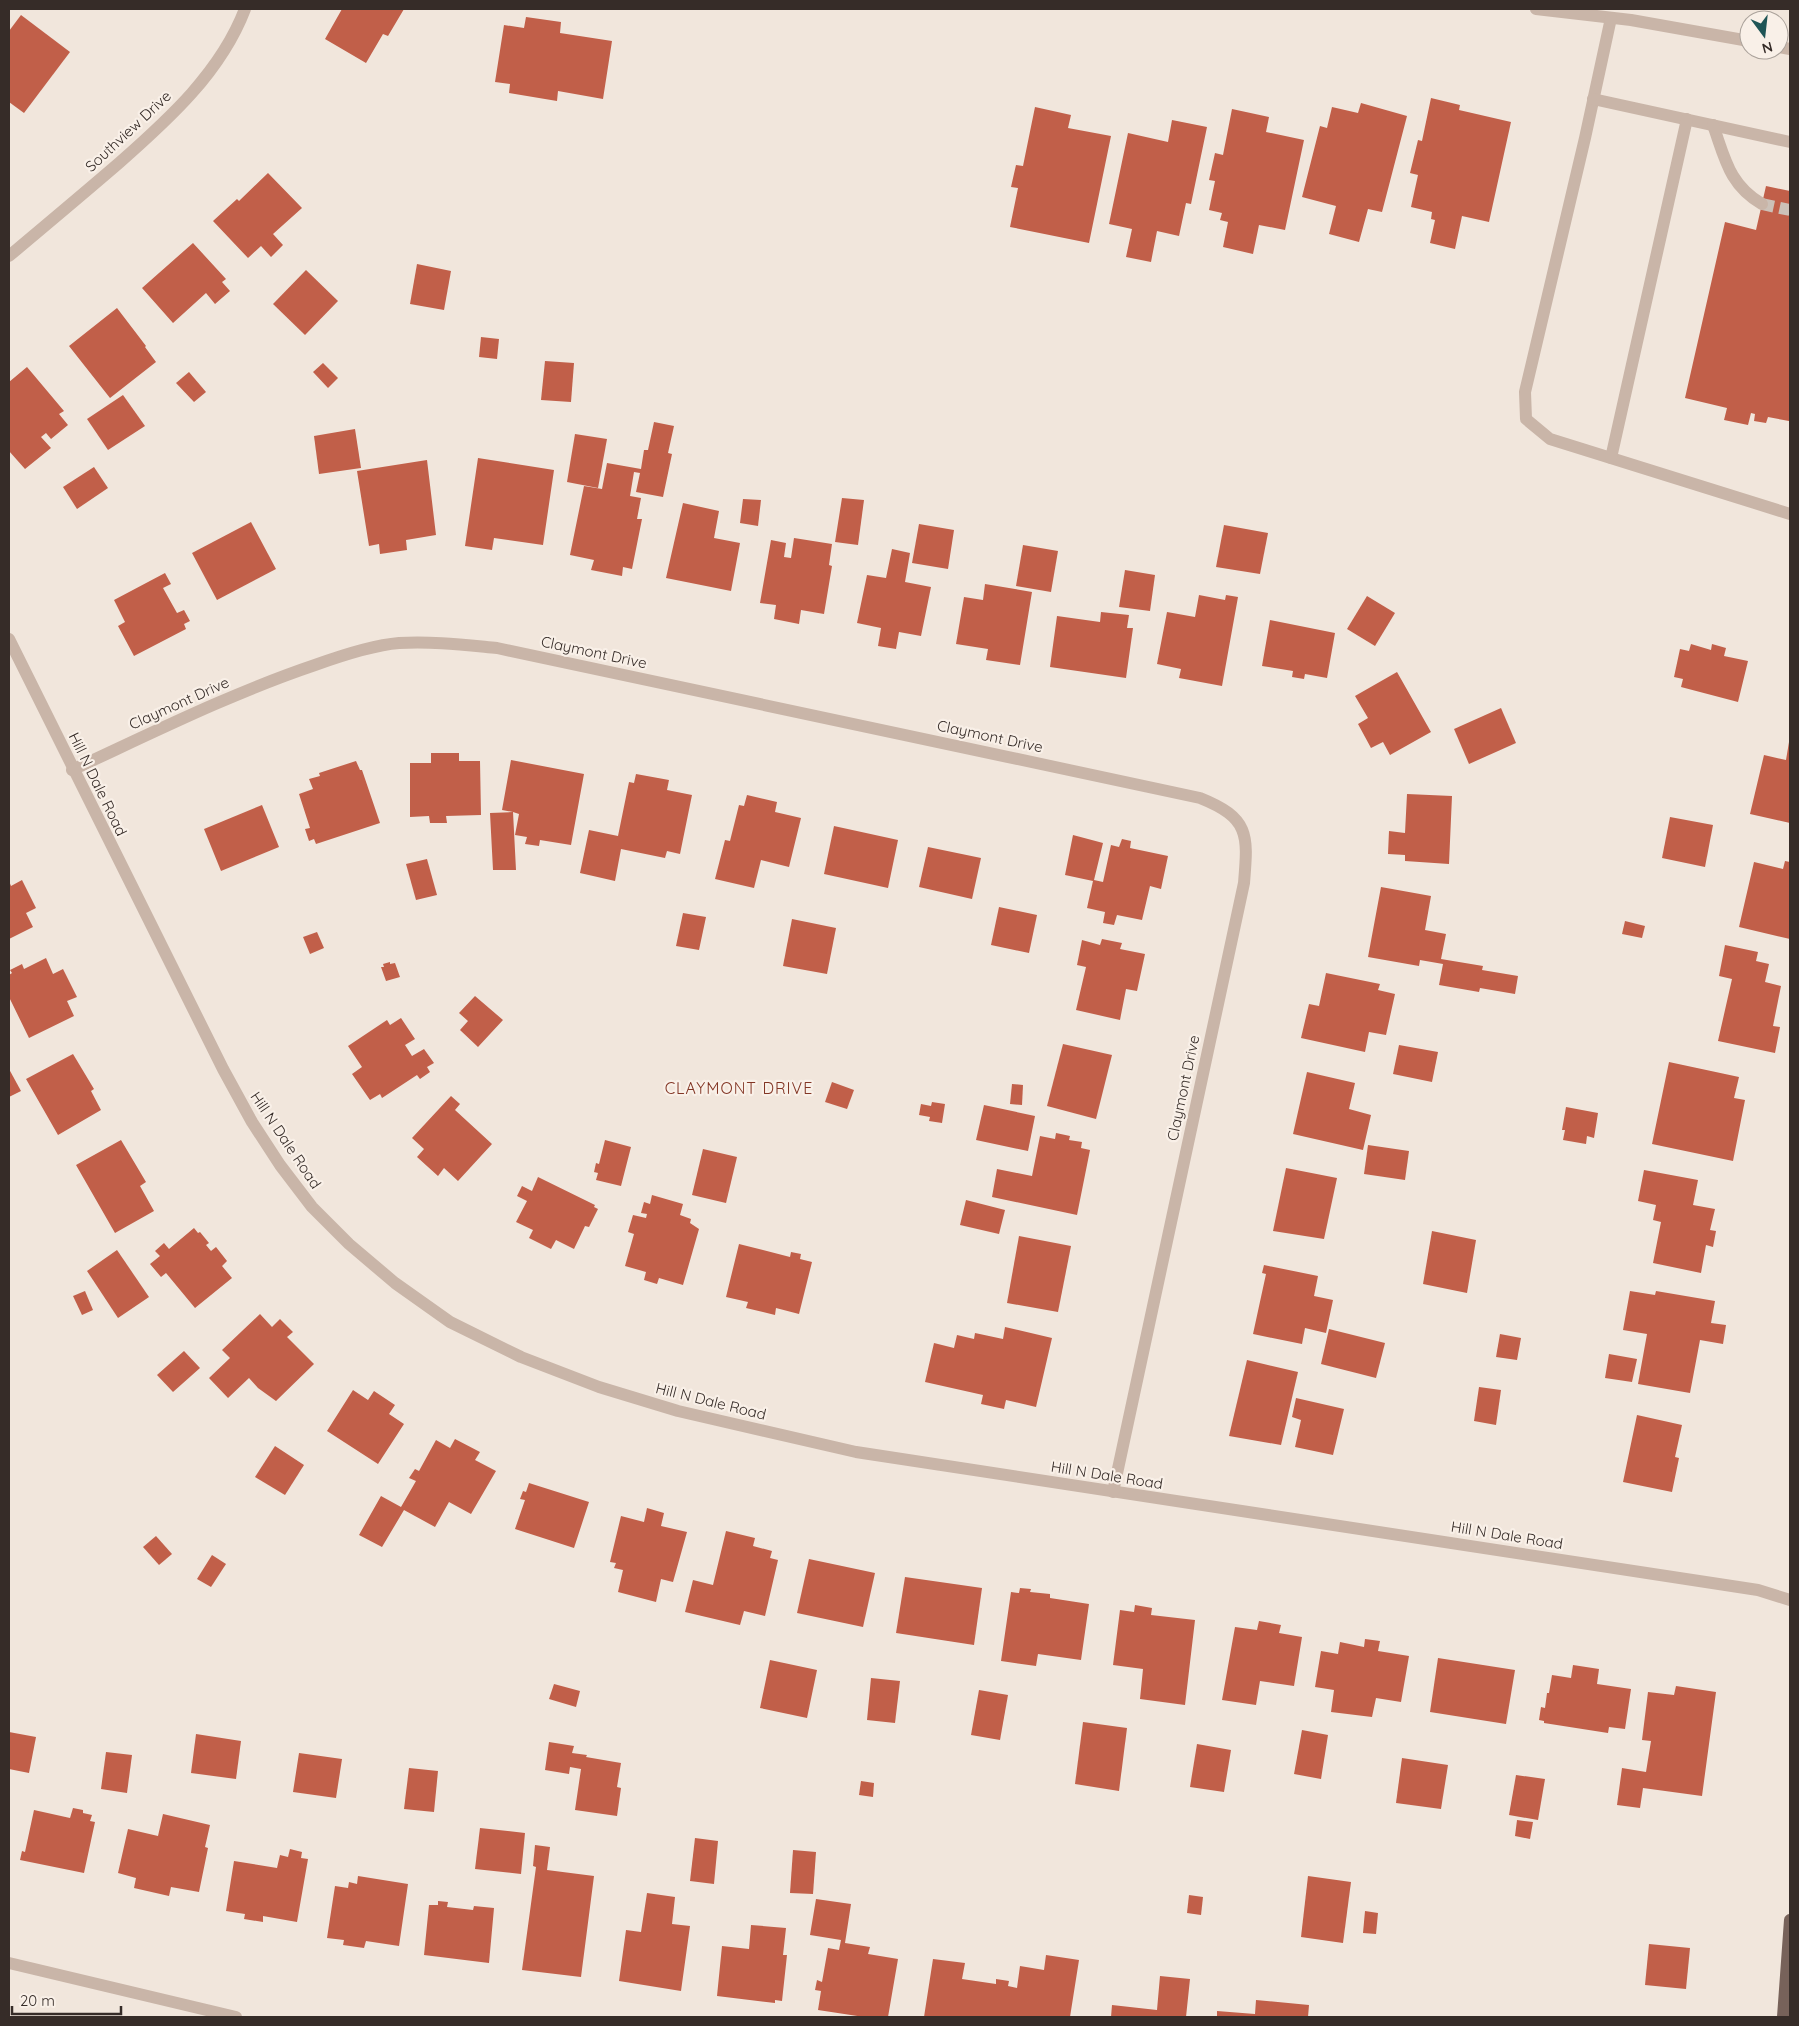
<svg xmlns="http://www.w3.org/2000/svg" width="1799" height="2026" font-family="Quicksand,sans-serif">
  <rect width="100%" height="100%" fill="#f1e6dc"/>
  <g fill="#c15f49">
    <path d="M342 9H404L388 36 383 34 366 63 325 39Z"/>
    <path d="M21 15 70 52 24 113 9 102V31Z"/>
    <path d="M526 17 561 22 560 33 612 41 603 99 558 91 557 101 509 93 510 84 495 82 504 25 524 28Z"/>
    <path d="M1431 98 1460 105 1459 110 1511 122 1489 222 1462 216 1455 249 1430 243 1435 220 1431 219 1432 212 1411 207 1418 175 1410 173 1418 140 1422 141Z"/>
    <path d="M1361 103 1407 116 1382 212 1368 209 1359 242 1329 234 1336 206 1302 197 1320 126 1327 128 1332 107 1358 113Z"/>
    <path d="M1035 107 1071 115 1068 128 1111 136 1089 243 1010 227 1018 188 1011 187 1016 165 1023 166Z"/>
    <path d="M1232 109 1269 117 1266 132 1304 140 1285 230 1259 225 1253 254 1223 247 1228 222 1220 220 1222 213 1209 210 1215 181 1209 180 1215 153 1223 155Z"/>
    <path d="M1172 120 1207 127 1191 204 1186 203 1179 236 1157 231 1151 262 1126 257 1132 229 1109 224 1128 133 1168 142Z"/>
    <path d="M268 173 302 208 273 234 283 245 271 257 261 246 248 258 213 221 237 199 239 201Z"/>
    <path d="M1766 186 1790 191V415L1789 421 1768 417 1766 423 1754 421 1755 414 1751 413 1748 425 1724 420 1727 408 1685 398 1725 222 1756 230Z"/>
    <path d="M193 243 226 279 222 282 230 291 215 304 206 293 173 323 142 288Z"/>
    <path d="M417 264 451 271 444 310 410 304Z"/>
    <path d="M306 270 338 301 305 335 273 304Z"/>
    <path d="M117 308 146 346 145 347 156 362 110 398 69 346Z"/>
    <path d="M481 337 499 339 497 359 479 357Z"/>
    <path d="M545 361 574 363 571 402 541 400Z"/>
    <path d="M323 363 338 378 328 388 313 372Z"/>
    <path d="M27 367 64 411 59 414 68 425 51 439 46 433 41 437 51 448 25 469 9 451V382Z"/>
    <path d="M189 372 206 392 194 402 176 383Z"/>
    <path d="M123 395 145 426 108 450 87 419Z"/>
    <path d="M654 422 674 426 668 453 672 454 663 497 636 492 640 473 634 472 630 496 641 498 637 519H642L632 569 623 567 622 576 591 570 594 560 570 555 584 486 602 489 607 463 641 469 644 450H648Z"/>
    <path d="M355 429 361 468 319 474 314 436Z"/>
    <path d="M575 434 607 439 598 488 567 482Z"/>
    <path d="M478 458 554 470 543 545 494 538 492 550 465 546Z"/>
    <path d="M427 460 436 535 406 540 407 550 380 554 379 544 369 546 357 471Z"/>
    <path d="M94 467 108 488 77 509 63 487Z"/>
    <path d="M842 498 864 500 858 545 835 542Z"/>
    <path d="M743 499 761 500 758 526 740 523Z"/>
    <path d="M683 503 719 511 714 538 740 543 731 591 666 578Z"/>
    <path d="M251 522 276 569 217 600 192 553Z"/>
    <path d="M919 524 954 530 948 569 912 563Z"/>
    <path d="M1224 525 1268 533 1260 574 1216 567Z"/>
    <path d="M794 538 832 544 829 565 832 566 824 614 801 610 799 624 774 619 776 605 760 603 771 540 786 543 784 557 791 558Z"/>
    <path d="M1023 545 1058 551 1051 592 1016 586Z"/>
    <path d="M892 549 910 553 905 582 931 587 921 636 899 632 896 649 878 646 881 628 857 623 867 575 886 578Z"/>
    <path d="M1125 570 1155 575 1150 611 1119 607Z"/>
    <path d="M165 573 171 584 163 588 177 613 184 610 190 621 184 624 186 629 134 656 118 626 125 622 114 600Z"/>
    <path d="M985 584 1032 592 1020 665 986 660 988 649 956 644 964 597 983 600Z"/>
    <path d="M1199 595 1225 600 1226 595 1238 597 1222 686 1179 678 1181 669 1157 664 1167 612 1195 617Z"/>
    <path d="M1367 596 1395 613 1375 646 1347 629Z"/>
    <path d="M1101 612 1129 615 1127 628H1133L1126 678 1050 667 1057 616 1100 622Z"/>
    <path d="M1270 620 1335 633 1327 678 1305 674 1304 679 1292 677 1293 671 1262 666Z"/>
    <path d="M1691 644 1711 650 1712 644 1726 648 1724 656 1748 661 1738 702 1681 687 1683 679 1674 677 1680 649 1689 651Z"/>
    <path d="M1397 672 1431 732 1390 755 1383 742 1371 748 1358 724 1368 718 1355 696Z"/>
    <path d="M1501 708 1516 743 1469 764 1454 729Z"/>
    <path d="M1789 742 1790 823 1750 814 1764 755 1786 760Z"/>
    <path d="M431 753H459V761H480L481 815 446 816 447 823H430L429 816 410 817V763H431Z"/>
    <path d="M511 760 584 774 571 845 540 840 539 846 525 844 527 837 515 835 519 814 513 812 516 870H493L490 813 513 812 502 810Z"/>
    <path d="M356 761 360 770H362L380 823 316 844 314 839 309 841 305 829 310 828 299 794 313 789 309 779 320 776 319 773Z"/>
    <path d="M636 774 669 780 667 790 692 795 680 854 667 851 665 858 621 849 615 881 580 873 589 830 618 836 629 782 634 783Z"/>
    <path d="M1407 794 1452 796 1449 864 1405 861V855L1388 854 1389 831 1405 833Z"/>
    <path d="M747 795 777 802 775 812 801 818 789 867 761 860 754 888 715 879 725 840 730 841 739 805 744 806Z"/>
    <path d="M262 805 279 847 221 871 204 829Z"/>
    <path d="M1670 817 1713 825 1705 867 1662 858Z"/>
    <path d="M834 826 898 840 888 888 824 874Z"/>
    <path d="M1073 835 1103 843 1094 880 1103 882 1111 845 1119 847 1122 839 1131 841 1130 848 1168 856 1161 889 1150 886 1142 920 1117 915 1114 925 1103 923 1105 912 1087 908 1093 881 1065 875Z"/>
    <path d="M928 847 981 858 972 899 919 887Z"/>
    <path d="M427 859 437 895 416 900 406 864Z"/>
    <path d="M1785 861 1790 862V939L1739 927 1754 862 1783 869Z"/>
    <path d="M22 880 36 908 26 913 33 927 9 939V881L11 886Z"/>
    <path d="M1381 887 1431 896 1425 930 1446 934 1441 959 1483 966 1482 970 1518 976 1515 994 1480 988 1479 992 1439 985 1443 964 1420 960 1419 966 1368 957Z"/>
    <path d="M999 907 1037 915 1029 953 991 945Z"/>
    <path d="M683 913 706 917 699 950 676 946Z"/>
    <path d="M792 919 836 928 827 974 783 966Z"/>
    <path d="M1625 921 1645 926 1642 938 1622 934Z"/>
    <path d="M317 932 324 948 310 954 303 937Z"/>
    <path d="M1102 939 1122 943 1120 949 1145 954 1137 991 1126 989 1120 1020 1076 1010 1086 967 1077 965 1082 940 1100 945Z"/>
    <path d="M1725 945 1758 952 1756 961 1769 964 1765 982 1781 986 1773 1026 1780 1027 1775 1053 1718 1041 1732 979 1719 976Z"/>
    <path d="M46 958 53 974 63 969 77 997 67 1001 74 1016 29 1038 9 997V975L12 973 10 970 22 964 24 969Z"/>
    <path d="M390 962V964L395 963 400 977 386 981 381 967H384L383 964Z"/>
    <path d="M1326 973 1380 984 1378 990 1395 994 1386 1035 1369 1032 1365 1052 1301 1038 1309 1004 1319 1006Z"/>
    <path d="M475 996 503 1020 478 1047 460 1030 468 1021 459 1013Z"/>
    <path d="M401 1018 415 1039 405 1045 412 1056 424 1049 434 1063 427 1067 430 1072 420 1079 417 1075 382 1098 380 1094 370 1100 352 1074 362 1067 348 1046 387 1020 390 1025Z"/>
    <path d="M1063 1044 1112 1055 1096 1119 1047 1106Z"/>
    <path d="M1399 1045 1438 1052 1432 1082 1393 1074Z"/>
    <path d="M73 1054 94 1089 91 1091 101 1110 58 1135 26 1079Z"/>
    <path d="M1669 1062 1739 1077 1734 1098 1745 1100 1733 1161 1652 1144Z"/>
    <path d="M9 1069 21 1091 9 1097Z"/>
    <path d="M1307 1072 1355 1083 1349 1109 1371 1115 1363 1150 1293 1134Z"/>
    <path d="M832 1082 854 1090 847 1109 825 1102Z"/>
    <path d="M1012 1084 1023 1085 1022 1105 1010 1104Z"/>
    <path d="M451 1096 460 1104 455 1110 492 1144 458 1181 444 1168 438 1176 417 1157 424 1149 412 1138Z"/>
    <path d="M932 1102 945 1104 942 1123 929 1121 930 1117 919 1115 921 1104 931 1106Z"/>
    <path d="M984 1105 1035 1116 1028 1151 976 1140Z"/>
    <path d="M1566 1107 1598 1113 1594 1138 1587 1136 1586 1144 1563 1140 1565 1130H1562Z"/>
    <path d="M1056 1133 1070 1136 1069 1140 1082 1142 1081 1148 1090 1150 1077 1215 992 1197 997 1169 1032 1176 1040 1136 1055 1139Z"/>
    <path d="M121 1140 146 1182 140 1186 154 1211 115 1233 76 1165Z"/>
    <path d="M605 1140 631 1147 621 1186 596 1180 598 1173 594 1172 596 1163 599 1164Z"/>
    <path d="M1368 1145 1409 1151 1405 1180 1364 1174Z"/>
    <path d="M703 1149 737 1157 726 1203 692 1195Z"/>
    <path d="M1286 1168 1337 1178 1324 1239 1273 1231Z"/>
    <path d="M1644 1170 1698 1180 1693 1205 1715 1209 1710 1230 1716 1231 1713 1247 1706 1245 1701 1273 1653 1263 1661 1222 1653 1220 1656 1205 1638 1201Z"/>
    <path d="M538 1177 595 1205 594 1207 598 1209 589 1227 585 1226 574 1249 556 1240 551 1249 529 1238 533 1230 516 1222 527 1201 517 1196 522 1186 532 1191Z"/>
    <path d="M652 1195 683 1204 680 1215 691 1219 690 1223 699 1229 683 1285 659 1278 657 1284 644 1280 646 1272 625 1266 634 1234 628 1232 633 1215 646 1218 647 1214 641 1213 644 1202 650 1204Z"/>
    <path d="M966 1200 1005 1210 999 1234 960 1225Z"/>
    <path d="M194 1228 198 1233 200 1232 209 1243 206 1245 211 1251 216 1247 227 1261 222 1266 232 1278 195 1308 166 1273 161 1277 150 1264 160 1256 155 1251 164 1243 169 1249Z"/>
    <path d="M1432 1231 1476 1240 1467 1293 1423 1284Z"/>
    <path d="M1019 1236 1071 1246 1058 1312 1007 1303Z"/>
    <path d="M739 1244 790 1257 791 1252 801 1254 800 1259 812 1262 799 1314 776 1308 775 1315 746 1308 748 1302 726 1297Z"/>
    <path d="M117 1250 149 1297 118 1318 87 1271Z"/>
    <path d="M1264 1265 1318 1276 1314 1296 1333 1300 1326 1333 1305 1328 1302 1344 1253 1334 1266 1274 1262 1273Z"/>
    <path d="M85 1291 93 1310 82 1315 73 1296Z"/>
    <path d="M1630 1291 1655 1295 1656 1291 1715 1301 1711 1323 1726 1325 1723 1344 1700 1340 1690 1393 1638 1384 1647 1334 1623 1330Z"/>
    <path d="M260 1314 272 1327 280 1319 293 1332 287 1337 314 1364 276 1401 258 1388 249 1378 228 1398 209 1378 230 1358 222 1350Z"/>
    <path d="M1005 1327 1052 1338 1036 1407 1006 1400 1004 1409 981 1404 983 1395 925 1382 934 1343 954 1348 957 1335 974 1339 975 1333 1003 1339Z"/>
    <path d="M1329 1329 1385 1343 1376 1378 1321 1364Z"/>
    <path d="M1500 1334 1521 1338 1517 1360 1496 1357Z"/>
    <path d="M184 1351 200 1368 173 1392 157 1375Z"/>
    <path d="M1609 1354 1637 1359 1632 1382 1605 1378Z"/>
    <path d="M1247 1360 1298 1372 1281 1445 1229 1436Z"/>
    <path d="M1479 1387 1501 1390 1496 1425 1474 1421Z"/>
    <path d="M353 1390 368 1400 374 1391 395 1405 389 1414 404 1424 378 1464 327 1431Z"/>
    <path d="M1296 1398 1344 1409 1333 1455 1295 1447 1301 1420 1292 1417Z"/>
    <path d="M1637 1415 1682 1425 1675 1457 1679 1458 1672 1492 1623 1482Z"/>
    <path d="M455 1439 480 1452 475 1460 496 1471 471 1514 449 1502 435 1527 404 1510 382 1547 359 1535 381 1496 401 1507 416 1481 409 1478 415 1469 419 1471 436 1440 450 1448Z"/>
    <path d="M275 1446 304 1465 285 1495 255 1477Z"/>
    <path d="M529 1483 589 1502 574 1548 515 1529 525 1500 520 1499 523 1491 526 1492Z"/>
    <path d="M647 1508 664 1513 661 1526 687 1532 673 1582 661 1579 656 1602 618 1592 623 1570 614 1568 616 1563 610 1562 621 1516 644 1522Z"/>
    <path d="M726 1531 755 1538 753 1546 772 1551 770 1558 778 1560 765 1616 744 1611 740 1625 685 1612 693 1580 713 1585Z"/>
    <path d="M156 1536 172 1554 159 1565 143 1547Z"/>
    <path d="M212 1555 226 1564 211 1587 197 1579Z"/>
    <path d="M809 1559 875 1573 863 1627 797 1613Z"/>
    <path d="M905 1577 982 1588 974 1645 896 1633Z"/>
    <path d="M1020 1588 1031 1589 1030 1592 1050 1594V1598L1089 1604 1081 1660 1038 1654 1036 1666 1001 1661 1011 1592 1019 1593Z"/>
    <path d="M1135 1605 1152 1608 1151 1615 1195 1620 1185 1705 1140 1699 1143 1669 1113 1665 1120 1610 1134 1612Z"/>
    <path d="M1259 1621 1281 1625 1279 1633 1302 1637 1294 1686 1260 1681 1256 1705 1222 1700 1235 1627 1257 1630Z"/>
    <path d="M1365 1639 1380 1641 1378 1651 1409 1656 1401 1702 1376 1698 1372 1717 1331 1712 1334 1690 1315 1687 1321 1651 1338 1654 1340 1642 1364 1647Z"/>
    <path d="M1438 1658 1515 1670 1506 1724 1430 1712Z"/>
    <path d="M770 1660 817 1670 807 1718 760 1708Z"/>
    <path d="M1573 1665 1599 1669 1597 1684 1631 1689 1625 1729 1609 1727 1608 1733 1544 1723V1721L1539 1720 1541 1707 1545 1708 1547 1693H1549L1552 1675 1571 1678Z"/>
    <path d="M871 1678 900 1681 895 1723 867 1720Z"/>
    <path d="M554 1684 580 1691 576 1707 549 1699Z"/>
    <path d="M1676 1686 1716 1692 1702 1796 1643 1788 1640 1808 1617 1805 1622 1768 1646 1772 1651 1741 1642 1740 1648 1692 1674 1695Z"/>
    <path d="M979 1690 1008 1695 1000 1740 971 1735Z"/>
    <path d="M1083 1722 1127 1728 1119 1791 1075 1784Z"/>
    <path d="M1302 1730 1328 1735 1321 1779 1294 1774Z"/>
    <path d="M9 1732 36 1737 29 1773 9 1769Z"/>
    <path d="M196 1734 241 1741 236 1779 191 1773Z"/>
    <path d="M549 1742 574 1746 572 1753 587 1755 586 1757 621 1763 617 1787 621 1788 617 1816 575 1810 581 1769 570 1767 569 1774 545 1770Z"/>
    <path d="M1197 1744 1231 1750 1224 1792 1190 1787Z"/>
    <path d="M106 1752 132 1755 127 1793 101 1789Z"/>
    <path d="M299 1753 342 1759 336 1798 293 1792Z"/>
    <path d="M1402 1758 1448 1765 1441 1809 1396 1803Z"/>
    <path d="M409 1768 438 1771 434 1812 404 1809Z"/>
    <path d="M1516 1775 1545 1779 1538 1820 1509 1815Z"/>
    <path d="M861 1781 874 1783 873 1797 859 1795Z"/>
    <path d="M73 1808 83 1810V1813L92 1815 90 1821 95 1822 84 1873 20 1860 22 1851 25 1852 34 1810 70 1818Z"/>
    <path d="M163 1814 210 1825 205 1847 208 1848 199 1892 171 1887 169 1896 134 1888 136 1878 118 1873 128 1829 158 1836Z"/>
    <path d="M1517 1820 1533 1822 1530 1839 1515 1836Z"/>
    <path d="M480 1828 525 1833 521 1874 475 1869Z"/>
    <path d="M695 1838 718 1841 714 1884 690 1881Z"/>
    <path d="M535 1845 550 1847 547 1870 594 1876 581 1977 522 1970 536 1867 533 1866Z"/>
    <path d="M290 1849 302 1852 301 1858 308 1859 297 1922 263 1916V1922L244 1919 245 1914 226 1911 234 1861 277 1868 280 1855 288 1857Z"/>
    <path d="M793 1850 816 1852 813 1894 790 1893Z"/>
    <path d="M358 1876 408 1884 399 1946 366 1941 364 1948 343 1945 344 1940 327 1938 335 1886 348 1888 349 1882 357 1884Z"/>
    <path d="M1308 1876 1351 1882 1343 1943 1301 1937Z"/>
    <path d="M647 1893 675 1897 672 1924 690 1926 681 1991 619 1981 626 1930 641 1932Z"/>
    <path d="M1189 1895 1203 1897 1201 1915 1187 1913Z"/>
    <path d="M816 1899 851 1904 845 1943 870 1947 868 1954 898 1959 888 2017H864L818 2010 821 1991 815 1990 817 1980 822 1982 828 1948 839 1950 841 1940 810 1935Z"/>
    <path d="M438 1901 448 1902 447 1907 473 1910 474 1906 494 1908 489 1963 424 1955 429 1905H438Z"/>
    <path d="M1365 1911 1378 1913 1376 1934 1363 1933Z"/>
    <path d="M751 1925 786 1928 783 1955H787L782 2001 775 2000V2003L717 1996 722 1946 749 1949Z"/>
    <path d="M1649 1944 1690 1948 1686 1989 1645 1985Z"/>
    <path d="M1046 1955 1079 1960 1070 2017H924L933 1959 965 1963 962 1979 996 1984V1979L1009 1981 1008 1986 1017 1988 1020 1966 1044 1970Z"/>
    <path d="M1160 1976 1190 1979 1186 2017H1111L1112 2005 1157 2010Z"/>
    <path d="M1256 2000 1309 2005 1308 2017H1217V2011L1255 2014Z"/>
  </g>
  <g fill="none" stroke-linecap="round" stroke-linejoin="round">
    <path stroke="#ccc1b8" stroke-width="12" stroke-dasharray="12 6" stroke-linecap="butt" d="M1762 204 1790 210"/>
    <g stroke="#c9b5a8" stroke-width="12">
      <path d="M1536 9 1631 20 1749 41"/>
      <path d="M1611 18 1585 138 1525 392 1526 419 1550 439 1790 514"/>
      <path d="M1779 47 1790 49"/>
      <path d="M1593 99 1790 142"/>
      <path d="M1713 125C1725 158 1729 185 1762 204"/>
      <path d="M9 256C46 225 83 194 119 163 169 119 221 72 245 9"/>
      <path d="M1611 458 1687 119"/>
      <path d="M9 639 223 1069 252 1122 280 1165 312 1207 349 1244 395 1283 450 1322 521 1357 599 1387 678 1411 856 1452 1758 1590 1790 1600"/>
      <path d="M72 770C152 733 232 693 315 665 340 656 374 645 399 643 432 641 465 645 497 648L1200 798C1250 818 1248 835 1244 883L1113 1492"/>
      <path d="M9 1963 236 2017"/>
    </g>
    <path stroke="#77625a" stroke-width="12" d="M1783 2017 1790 1920"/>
  </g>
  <g text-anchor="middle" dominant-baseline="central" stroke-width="4.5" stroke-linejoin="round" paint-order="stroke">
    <g font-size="15" fill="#362c28" stroke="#f9f0e8">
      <text transform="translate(128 131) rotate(-43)">Southview Drive</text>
      <text transform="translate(594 652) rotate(12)">Claymont Drive</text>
      <text transform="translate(179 703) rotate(-24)">Claymont Drive</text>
      <text transform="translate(990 736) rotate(12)">Claymont Drive</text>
      <text transform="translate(98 784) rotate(64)">Hill N Dale Road</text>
      <text transform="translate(1183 1088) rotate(-78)">Claymont Drive</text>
      <text transform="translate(286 1140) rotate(56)">Hill N Dale Road</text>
      <text transform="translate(711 1401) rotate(14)">Hill N Dale Road</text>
      <text transform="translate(1107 1475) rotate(9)">Hill N Dale Road</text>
      <text transform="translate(1507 1535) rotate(9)">Hill N Dale Road</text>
    </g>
    <g font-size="16" letter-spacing="1" fill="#823524" stroke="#f9f0e8">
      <text x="739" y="1088">CLAYMONT DRIVE</text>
    </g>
  </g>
  <rect width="1799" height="2026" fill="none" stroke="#362c28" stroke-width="20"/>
  <g transform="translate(1764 35) rotate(165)"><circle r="24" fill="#f9f0e8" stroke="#aba29b"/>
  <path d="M0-4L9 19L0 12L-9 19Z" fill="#1f5556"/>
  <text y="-8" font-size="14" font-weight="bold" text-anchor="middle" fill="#362c28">N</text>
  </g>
  <path d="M12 2006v8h109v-8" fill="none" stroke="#362c28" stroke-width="2.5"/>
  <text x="20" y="2006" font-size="15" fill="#362c28" stroke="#f9f0e8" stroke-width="4" paint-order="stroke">20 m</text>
</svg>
